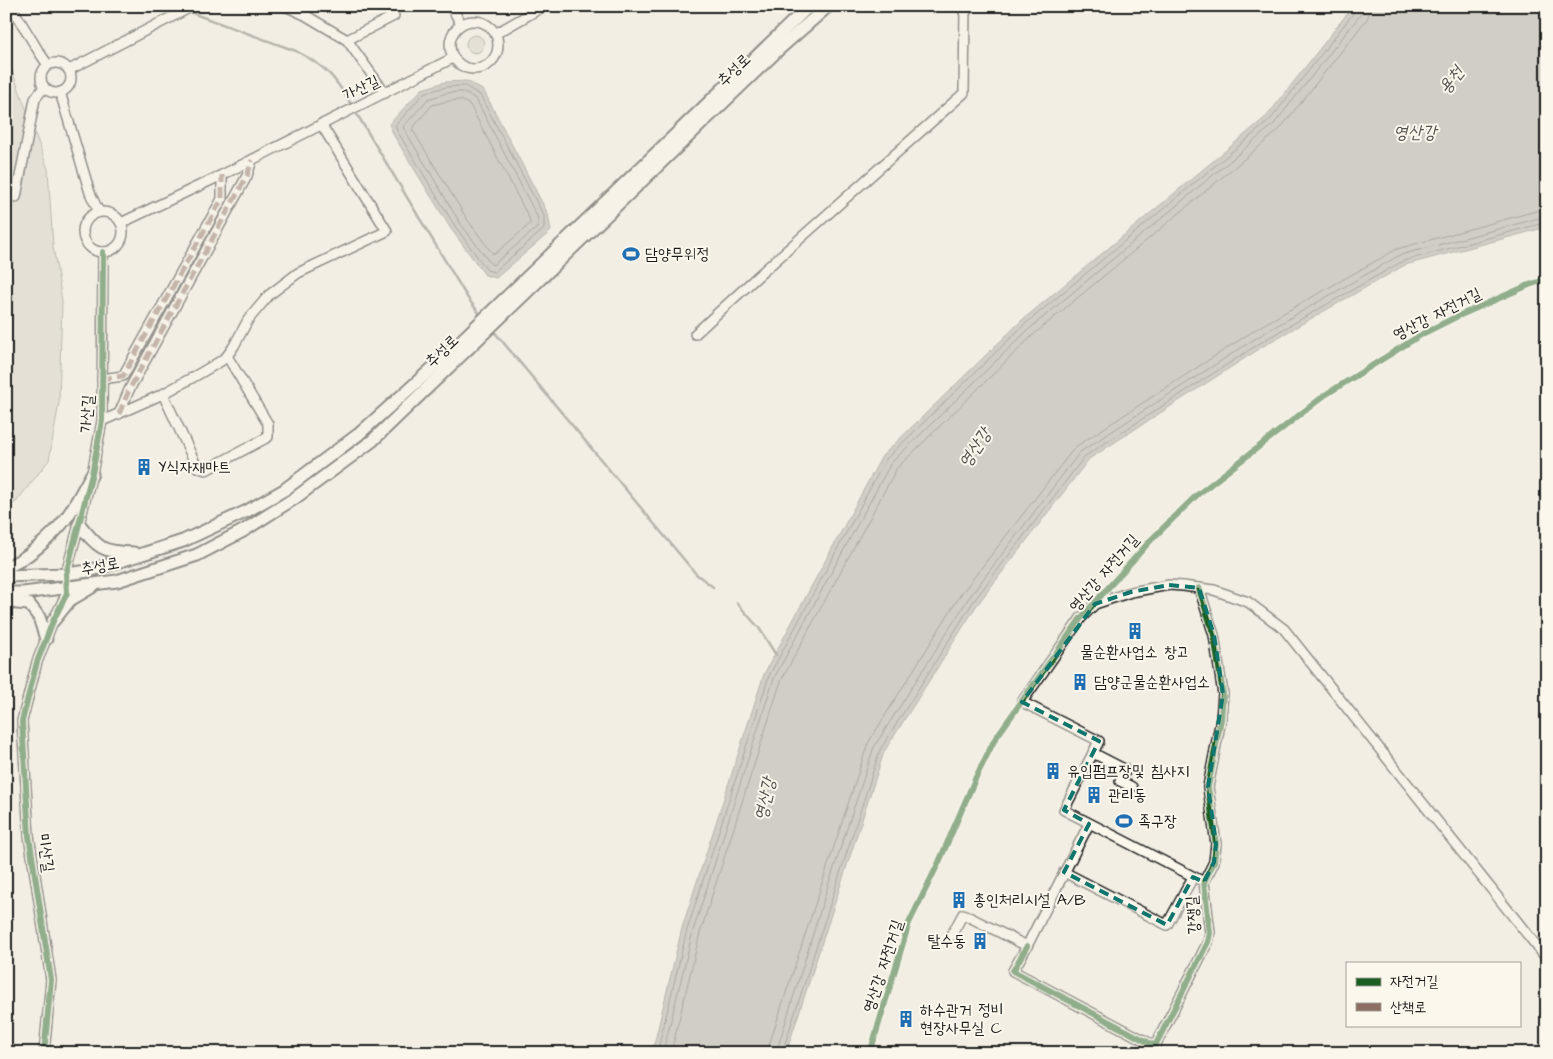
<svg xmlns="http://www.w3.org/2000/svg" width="1553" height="1059" font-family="'Architects Daughter','Poor Story',sans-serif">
  <rect width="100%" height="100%" fill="#f2eee4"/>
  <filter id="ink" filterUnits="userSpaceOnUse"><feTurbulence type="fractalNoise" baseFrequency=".02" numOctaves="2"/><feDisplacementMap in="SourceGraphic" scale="10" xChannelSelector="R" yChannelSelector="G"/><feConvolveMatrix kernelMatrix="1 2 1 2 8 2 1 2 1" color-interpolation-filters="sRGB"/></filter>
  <g filter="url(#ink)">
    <g fill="#d2cfc6" stroke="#777671">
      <circle cx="475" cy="44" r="9"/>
      <path d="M6 54 48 169 53 246 62 301 59 403 49 460 16 502 6 510Z"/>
    </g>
    <g fill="#a9a6a0" stroke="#716f6b">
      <path d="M1353 6H1547V227L1405 265 1270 342 1089 459 977 605 884 752 786 1053H652L682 928 764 674 882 456 1021 321 1267 116Z"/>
      <path d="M467 81 484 91 548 214 551 231 496 278 485 275 451 229 394 136 389 124 422 89 445 82Z"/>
    </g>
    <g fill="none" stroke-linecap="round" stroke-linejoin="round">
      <g stroke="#545351" stroke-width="1">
        <path d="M465 86 480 95 544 216V229L494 272 487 270 455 226 399 134 395 126 424 93 446 87Z"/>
        <path d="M463 92 476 99 538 218V227L493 265 491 264 460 223 403 127 428 99 447 93Z"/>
        <path d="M461 100 470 105 530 220V224L495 254 492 253 467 219 412 129 432 105 449 101Z"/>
        <path d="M657 1053 687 930 769 676 886 459 1024 325 1270 120 1355 11 1357 6"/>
        <path d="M663 1053 693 931 774 678 891 463 1028 330 1274 124 1360 15 1363 6"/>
        <path d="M671 1053 700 933 781 681 897 468 1033 335 1279 130 1367 19 1369 14 1370 6"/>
        <path d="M768 1053 769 1045 868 743 961 594 1075 447 1261 326 1397 249 1547 208"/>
        <path d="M776 1053 826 892 874 747 968 599 1080 452 1264 333 1400 255 1547 216"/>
        <path d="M782 1053 880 750 973 602 1085 456 1268 338 1403 261 1547 222"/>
      </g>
      <g stroke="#716f6b" stroke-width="2.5">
        <path d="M174 6 182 9"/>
        <path d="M189 12 296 51C327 67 335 77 352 106"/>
        <path d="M355 111 467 297 482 317"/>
        <path d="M492 329 696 574 713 587"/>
        <path d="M737 603 759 628 776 655"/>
      </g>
      <g stroke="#1c1c1c" stroke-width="12">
        <g id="minor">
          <path d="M11 6 39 52 48 65"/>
          <path d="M285 6 305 15 347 40 385 93"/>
          <path d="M451 6 461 24"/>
          <circle cx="474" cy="45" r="24"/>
          <path d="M495 34 544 6"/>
          <path d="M347 40 394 16 389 6"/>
          <circle cx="56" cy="78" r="15"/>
          <path d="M69 70 193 6"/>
          <path d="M60 92 90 193 99 212"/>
          <path d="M16 197 35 99 44 87"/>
          <circle cx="103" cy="232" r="20"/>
          <path d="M121 223 222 175 453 58"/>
          <path d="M695 334 758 276 964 93 965 6"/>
          <path d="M102 379 123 376 222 199V175"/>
          <path d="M163 394 197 467 206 470 268 437V424L227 356"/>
          <path d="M119 414 129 390 247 176 252 160"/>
          <path d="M102 421 163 394 197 375 221 361 227 356 234 346 248 320 269 295 298 273 387 231 321 124"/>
          <path d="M1093 753 1099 741 1022 702 1081 618 1095 604 1131 592 1169 585 1183 586 1214 590 1248 602 1284 629 1547 959"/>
          <path d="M1132 787 1120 781 1126 770 1093 753 1064 810 1204 882"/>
          <path d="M1064 872 1167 925 1193 877"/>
          <path d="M951 936 963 914 1027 946 1089 824"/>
          <path d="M1027 946 1013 971 1155 1046 1208 942 1210 933 1204 882 1214 862 1216 844 1208 787 1221 719 1223 694 1214 635 1199 588"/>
          <path d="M44 1053 51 980 29 836 22 721 37 662 53 621 67 593 66 574 92 474 102 421 103 252"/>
        </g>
      </g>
      <g stroke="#1c1c1c" stroke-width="15">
        <g id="major">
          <path d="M965 11 967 6"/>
          <path d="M79 524C99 549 102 552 134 553"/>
          <path d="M6 567C25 561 52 536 64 521 75 507 83 489 92 474"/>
          <path d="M6 576 66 574 89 571 183 541 247 511 284 490 359 434 437 364 809 6"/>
          <path d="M6 593H23L117 581 197 555 243 531 295 498 372 441 779 49 828 6"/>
          <path d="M6 600 17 603 29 604 39 617 46 639"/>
          <path d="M53 621 70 600 92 587"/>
        </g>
      </g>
      <use href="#minor" stroke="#fbf7ec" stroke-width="9"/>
      <use href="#major" stroke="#fbf7ec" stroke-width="11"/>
      <g stroke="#8d6e63" stroke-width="5" stroke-dasharray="10 5" stroke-linecap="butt">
        <path d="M102 379 123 376 222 199V175"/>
        <path d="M119 414 129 390 247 176 252 160"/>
      </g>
      <g stroke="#fbf7ec" stroke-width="9">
        <g id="cycleway">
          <path d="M1027 946 1013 971 1155 1046 1208 942 1210 933 1204 882 1214 862 1216 844 1208 787 1221 719 1223 694 1214 635 1199 588"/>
          <path d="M44 1053 51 980 29 836 22 721 37 662 53 621 67 593 66 574 92 474 102 421 103 252"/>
          <path d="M870 1053 909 923 939 862 976 777 995 739 1081 618 1151 540 1197 495 1325 395 1424 333 1456 317 1529 285 1547 279"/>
        </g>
      </g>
      <use href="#cycleway" stroke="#1b5e20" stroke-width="6"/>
    </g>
  </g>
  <path d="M0 0H1553V1059H0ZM1169 585 1199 588 1214 635 1223 694 1208 787 1216 844 1214 862 1204 882 1193 877 1167 925 1064 872 1089 824 1064 810 1099 741 1022 702 1095 604 1131 592Z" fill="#f2eee4" fill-opacity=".55" fill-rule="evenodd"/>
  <path fill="none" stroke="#0f766e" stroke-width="4" stroke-dasharray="10 6" stroke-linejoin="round" d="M1169 585 1199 588 1214 635 1223 694 1208 787 1216 844 1214 862 1204 882 1193 877 1167 925 1064 872 1089 824 1064 810 1099 741 1022 702 1095 604 1131 592Z"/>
  <defs>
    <g id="stadium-bare" transform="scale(1.35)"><path d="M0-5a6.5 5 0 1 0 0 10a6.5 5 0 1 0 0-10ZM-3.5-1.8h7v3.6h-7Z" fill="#1f6fb2" stroke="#fbf7ec" stroke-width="2.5" paint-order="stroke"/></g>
    <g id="building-bare" transform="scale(1.35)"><path d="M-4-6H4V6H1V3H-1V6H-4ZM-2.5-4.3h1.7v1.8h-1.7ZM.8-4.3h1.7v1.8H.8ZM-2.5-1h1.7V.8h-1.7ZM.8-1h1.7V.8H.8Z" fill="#1f6fb2" stroke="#fbf7ec" stroke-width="2.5" paint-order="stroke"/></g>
  </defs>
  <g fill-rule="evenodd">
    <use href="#stadium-bare" x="631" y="254"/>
    <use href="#building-bare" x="144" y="467"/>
    <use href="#building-bare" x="1135" y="631"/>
    <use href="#building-bare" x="1080" y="682"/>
    <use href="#building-bare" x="1053" y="771"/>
    <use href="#building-bare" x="1094" y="795"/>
    <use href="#stadium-bare" x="1124" y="821"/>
    <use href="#building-bare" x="959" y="900"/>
    <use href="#building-bare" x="980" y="941"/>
    <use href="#building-bare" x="906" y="1019"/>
  </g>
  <g text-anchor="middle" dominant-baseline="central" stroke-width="4" stroke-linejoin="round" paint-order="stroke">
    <g font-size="16" fill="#1c1c1c" stroke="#fbf7ec">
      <text transform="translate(734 70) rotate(-44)">추성로</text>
      <text transform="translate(361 88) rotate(-26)">가산길</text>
      <text transform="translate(1437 314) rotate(-27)">영산강 자전거길</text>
      <text transform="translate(442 351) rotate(-44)">추성로</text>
      <text transform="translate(87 414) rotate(-86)">가산길</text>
      <text transform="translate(100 566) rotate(-10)">추성로</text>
      <text transform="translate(1104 573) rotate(-49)">영산강 자전거길</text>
      <text transform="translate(46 853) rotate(82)">미산길</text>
      <text transform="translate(1193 915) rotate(-94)">강쟁길</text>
      <text transform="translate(883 966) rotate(-72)">영산강 자전거길</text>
    </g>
    <g font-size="16" fill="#1c1c1c" stroke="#fbf7ec" text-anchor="start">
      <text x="645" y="254">담양무위정</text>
      <text x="158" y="467">Y식자재마트</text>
      <text x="1135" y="652" text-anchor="middle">물순환사업소 창고</text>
      <text x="1094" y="682">담양군물순환사업소</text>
      <text x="1067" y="771">유입펌프장및 침사지</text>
      <text x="1108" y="795">관리동</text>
      <text x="1138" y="821">족구장</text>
      <text x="973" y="900">총인처리시설 A/B</text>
      <text x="966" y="941" text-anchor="end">탈수동</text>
      <text x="920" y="1010">하수관거 정비<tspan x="920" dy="18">현장사무실 C</tspan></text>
    </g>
    <g font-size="18" font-style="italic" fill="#545351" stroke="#fbf7ec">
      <text transform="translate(1451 80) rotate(-52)">용천</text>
      <text x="1415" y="132">영산강</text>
      <text transform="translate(975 448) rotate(-56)">영산강</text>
      <text transform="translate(765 799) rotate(-78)">영산강</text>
    </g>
  </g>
  <rect width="1553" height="1059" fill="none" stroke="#fbf7ec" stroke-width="25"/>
  <rect x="12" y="12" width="1528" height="1034" fill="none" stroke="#1c1c1c" stroke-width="2" filter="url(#ink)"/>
  <rect x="1346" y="962" width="175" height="65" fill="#fbf7ec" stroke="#a29f99"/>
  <rect x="1356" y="978" width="25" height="8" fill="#1b5e20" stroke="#a29f99"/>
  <text x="1390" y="986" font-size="15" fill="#1c1c1c">자전거길</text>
  <rect x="1356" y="1003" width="25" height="8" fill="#8d6e63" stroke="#a29f99"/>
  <text x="1390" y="1012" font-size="15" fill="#1c1c1c">산책로</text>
</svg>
